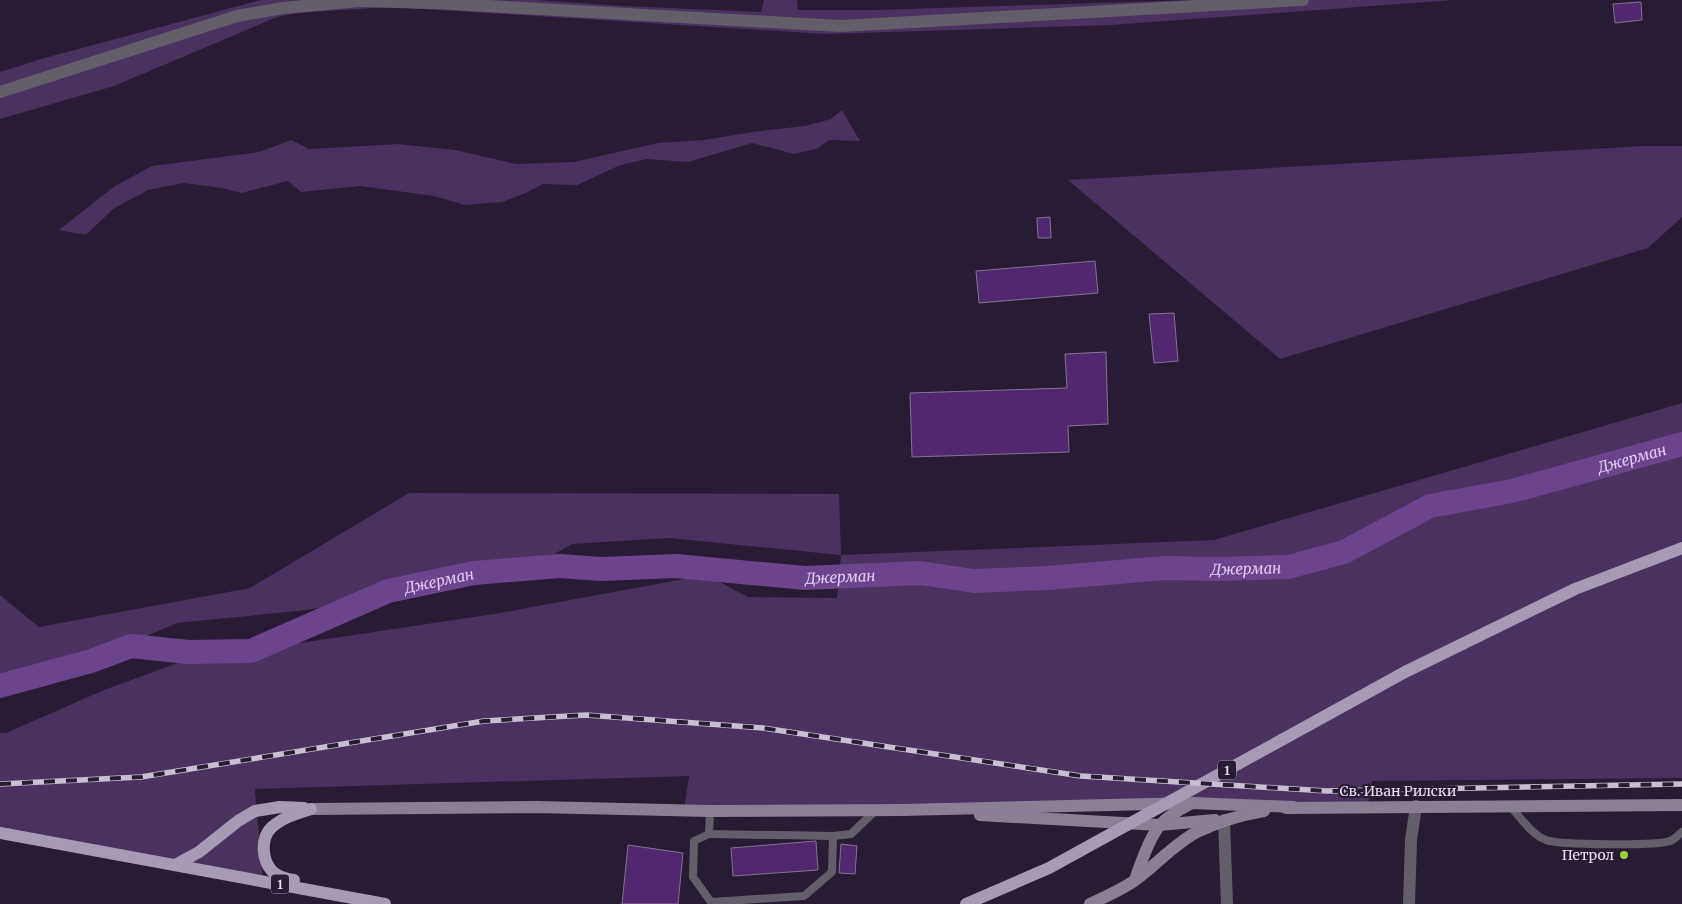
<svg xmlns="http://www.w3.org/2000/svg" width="1682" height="904" font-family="Merriweather,serif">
  <rect width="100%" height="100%" fill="#281b33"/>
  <g fill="#4a315f">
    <path d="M261 0H537L623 6 761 12 764 0H797L798 10H874L1196 0H1454L1111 25 825 34 389 7 298 13 277 17 114 86 0 119V72L41 59Z"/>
    <path d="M842 110 860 141 829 140 816 149 794 154 752 143 688 162 646 159 618 166 577 185 543 184 528 192 502 202 465 205 434 196 360 186 301 192 288 181 241 193 222 188 184 183 148 190 113 209 86 235 59 230 115 186 152 166 259 152 291 140 309 149 398 144 455 150 516 164 574 162 658 143 704 140 752 132 805 126 831 119Z"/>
    <path d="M1643 146H1682V217L1648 248 1280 359 1068 180Z"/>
    <path d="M1682 403V778L1372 781 1368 806 684 810 689 776 255 789 263 881 0 828V733H6L104 690 224 646 300 643 494 614 706 575 748 597 837 598 841 555 669 538 572 544 509 580 298 611 177 623 14 692 0 687V595L39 627 250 588 409 493 839 494 841 555 1214 540Z"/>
  </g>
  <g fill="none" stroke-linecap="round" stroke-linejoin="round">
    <path stroke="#6c438d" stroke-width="24" id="s1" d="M0 686 91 661 131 646 188 652 251 651 388 591 474 573 560 566 601 569 676 566 805 578 920 573 974 581 1048 578 1165 568 1217 569 1288 567 1344 552 1430 506 1512 491 1682 444"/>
  </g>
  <g fill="#512870" stroke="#827491">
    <path d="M1641 2 1642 20 1615 23 1613 4Z"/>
    <path d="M1050 217 1051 238H1038L1037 218Z"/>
    <path d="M1095 261 1098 293 979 303 976 271Z"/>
    <path d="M1174 313 1178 361 1154 363 1149 314Z"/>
    <path d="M1106 352 1108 424 1068 426 1069 452 912 457 910 393 1067 388 1065 354Z"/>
    <path d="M816 841 818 870 733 876 731 848Z"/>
    <path d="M841 844 857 846 855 874 839 873Z"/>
    <path d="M628 845 683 853 678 904H622Z"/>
  </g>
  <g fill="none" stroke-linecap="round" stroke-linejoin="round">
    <g stroke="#645e6a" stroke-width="8">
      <path d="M1510 806C1519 816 1533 836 1546 840 1558 845 1658 846 1670 841 1674 840 1678 835 1682 832"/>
      <path d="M710 811 709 834 833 836 851 834 876 810"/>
      <path d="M709 834 694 841 693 877 711 902 804 896 832 872 833 836"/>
    </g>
    <g stroke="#645e6a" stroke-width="12">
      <path d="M0 92 237 16 283 8 359 1 435 3 841 26 1303 0"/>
      <path d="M1224 820 1227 904"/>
      <path d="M1409 904 1411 840 1416 806"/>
    </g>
    <g stroke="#8a7f94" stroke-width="12">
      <path d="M1286 808 1682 805"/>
      <path d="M311 809 537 807 710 811 903 810 1192 803 1293 807"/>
      <path d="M980 815 1159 825 1215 820"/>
      <path d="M1135 880C1140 865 1150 835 1161 824 1169 815 1179 810 1190 804"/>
      <path d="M1090 904C1105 897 1121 890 1134 881 1155 866 1172 846 1195 833 1217 822 1240 815 1264 811"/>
    </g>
    <g stroke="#a79ab4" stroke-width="12">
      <path d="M0 833 385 904"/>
      <path d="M175 865 199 852 238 821 255 811 280 807 304 808"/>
      <path d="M294 880C286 879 278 877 272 871 262 860 260 838 272 827 283 817 298 813 311 809"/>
      <path d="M966 904 1049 868 1405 672 1575 589 1682 548"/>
    </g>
    <g stroke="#c8bfd1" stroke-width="5.5">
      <path id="rail" d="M0 784 141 777 484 721 586 715 763 728 1081 776 1327 791 1682 784"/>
    </g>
    <use href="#rail" stroke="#281b33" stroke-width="4" stroke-dasharray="11" stroke-linecap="butt"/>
  </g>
  <circle fill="#97cc39" stroke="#281b33" stroke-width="2" cx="1624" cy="855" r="5"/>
  <g text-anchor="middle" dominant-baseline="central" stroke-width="4.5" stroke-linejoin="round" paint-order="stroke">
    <g fill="#281b33" stroke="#b0a6b9" stroke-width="1">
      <rect x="1218" y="760.5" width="18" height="19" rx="4"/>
      <rect x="271" y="874.5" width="18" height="19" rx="4"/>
    </g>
    <g font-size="12" font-weight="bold" fill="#eae2f3">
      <text x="1227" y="770">1</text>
      <text x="280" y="884">1</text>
    </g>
    <g font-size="14" fill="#eae2f3" stroke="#281b33">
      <text x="1398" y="791">Св. Иван Рилски</text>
    </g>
    <g font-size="14" fill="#eae2f3" stroke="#281b33" text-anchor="end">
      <text x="1614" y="855">Петрол</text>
    </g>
    <g font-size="15" font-style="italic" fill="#e0cbf5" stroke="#281b33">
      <text stroke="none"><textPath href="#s1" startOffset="1674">Джерман</textPath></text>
      <text stroke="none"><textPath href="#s1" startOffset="1269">Джерман</textPath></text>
      <text stroke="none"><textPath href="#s1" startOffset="862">Джерман</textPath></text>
      <text stroke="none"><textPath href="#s1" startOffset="459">Джерман</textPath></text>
    </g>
  </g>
</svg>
